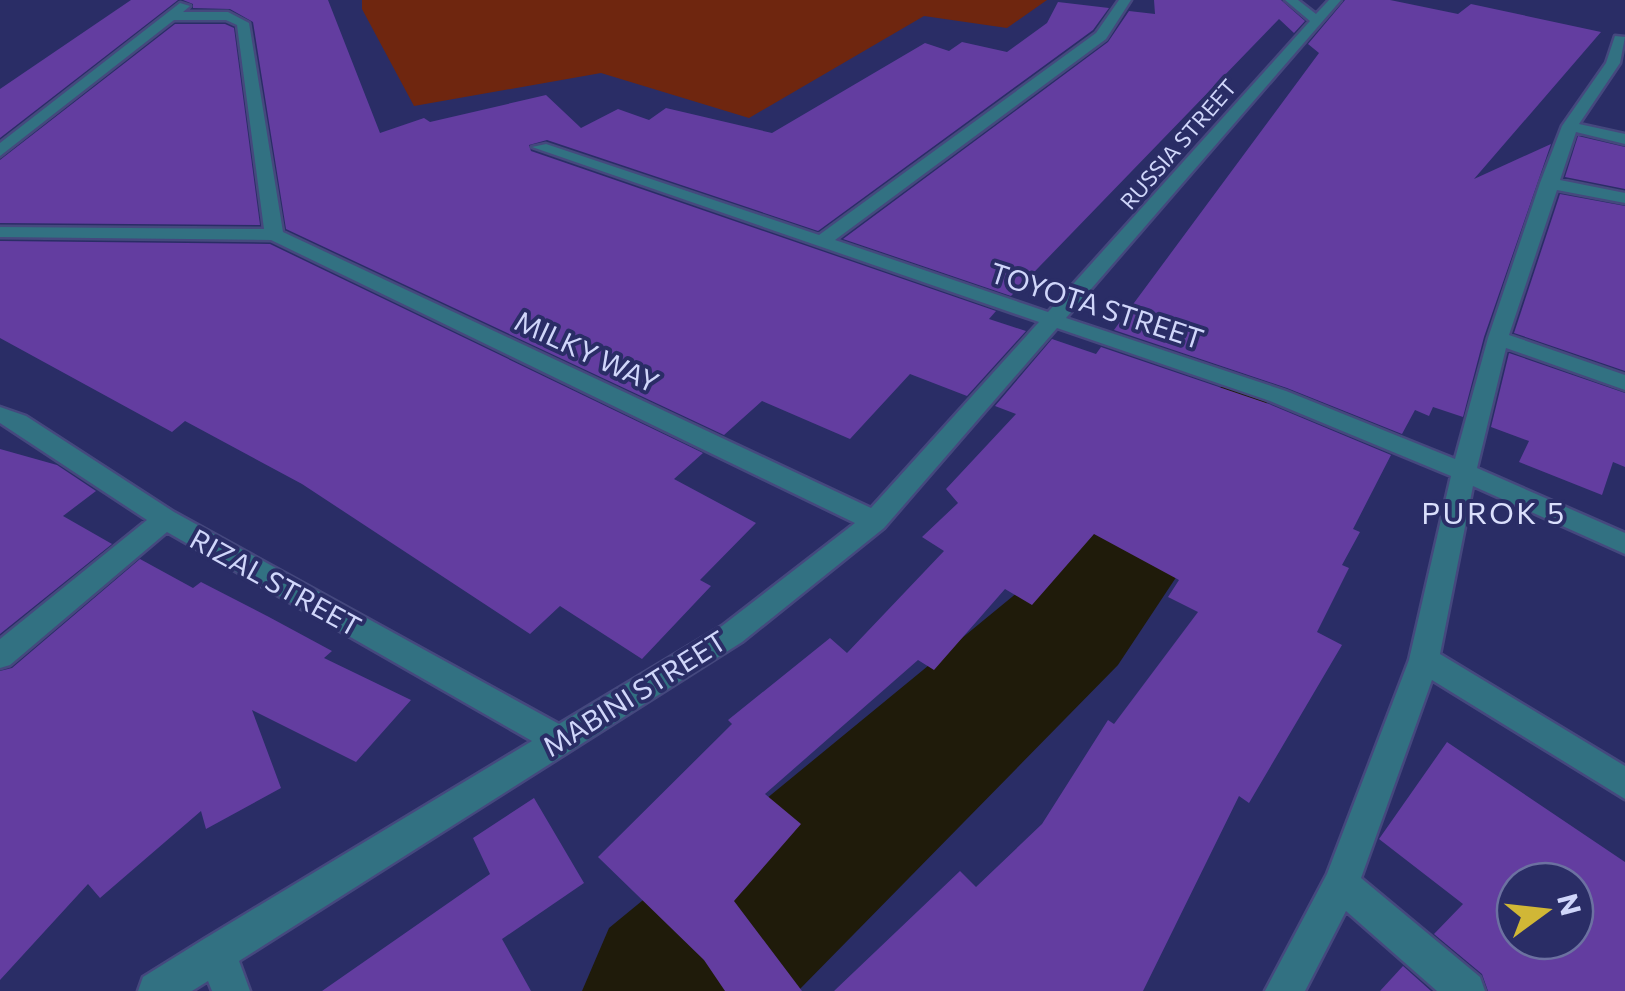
<svg xmlns="http://www.w3.org/2000/svg" width="1625" height="991" font-family="Commissioner,sans-serif">
  <rect width="100%" height="100%" fill="#2a2d66"/>
  <path fill="#6f260f" d="M362 0H1047L1007 28 924 16 749 118 601 73 414 106 362 9Z"/>
  <g fill="none" stroke-linecap="round" stroke-linejoin="round">
    <path fill="#1f1b0a" fill-rule="evenodd" d="M1225 386 1263 397 1279 422 1118 665 798 991H582L609 928 1024 587 1187 397Z"/>
  </g>
  <g fill="#633da0" fill-rule="evenodd">
    <path d="M131 0H178L0 138V89Z"/>
    <path d="M183 0H328L380 133 424 118 430 122 546 95 581 128 618 109 649 120 666 108 772 133 925 43 949 51 962 42 1007 52 1047 23 1058 2 1109 8 1093 30 818 231 547 140 529 145 531 151 996 311 989 319 1026 331 967 396 910 374 850 439 762 401 724 435 286 229 253 22 230 9 193 8V4Z"/>
    <path d="M1154 0H1281L1305 21 1294 33 1279 19 1011 296 843 239 1108 42 1129 11 1155 14Z"/>
    <path d="M1345 0H1390L1458 14 1471 4 1601 32 1474 179 1551 144 1484 337 1463 417 1433 407 1429 416 1415 410 1402 434 1287 388 1114 330 1319 53 1308 44Z"/>
    <path d="M175 24H225L234 28 260 225 0 223V160Z"/>
    <path d="M1578 136 1625 147V189L1565 177Z"/>
    <path d="M1560 194 1625 206V371L1514 333Z"/>
    <path d="M0 241 270 244 703 453 674 479 756 523 700 580 711 586 642 659 560 606 530 634 302 484 185 421 172 432 0 338Z"/>
    <path d="M1052 339 1096 354 1101 347 1269 404 1391 455 1353 529 1360 532 1342 565 1349 568 1317 632 1342 645 1249 803 1239 796 1143 991H834L960 871 976 887 1042 824 1108 720 1114 724 1198 612 1168 597 1179 580 1094 534 1032 605 1005 589 934 670 918 660 765 794 801 824 734 901 802 991H725L704 960 598 857 732 724 728 720 830 638 847 653 944 551 922 537 958 503 946 489 1016 414 995 406Z"/>
    <path d="M1509 353 1625 393V467L1613 462 1602 495 1519 462 1529 441 1491 427Z"/>
    <path d="M0 449 57 465 96 491 63 516 112 544 0 634Z"/>
    <path d="M140 559 193 588 201 582 269 617 332 651 324 658 411 700 356 762 252 710 281 788 206 829 201 811 100 898 88 884 0 980V671L12 668Z"/>
    <path d="M1447 742 1625 862V991H1488L1482 974 1434 934 1463 904 1379 839ZM1515 881H1575V941H1515Z"/>
    <path d="M534 798 584 883 502 939 531 991H322L490 874 473 838Z"/>
    <path d="M1403 966 1431 991H1380Z"/>
  </g>
  <g fill="none" stroke-linecap="round" stroke-linejoin="round">
    <g stroke="#45487e" stroke-width="5">
      <path id="minor" d="M1119 0H1131L1106 39 835 240 1048 312 1310 21 1285 0H1298L1316 14 1329 0H1341L1066 318 1286 391 1455 459 1488 338 1540 183 1562 126 1606 63 1615 36 1625 37 1620 63 1579 124 1625 134V144L1576 132 1560 180 1625 193V203L1557 190 1509 335 1625 375V390L1506 348 1477 468 1625 533V554L1473 486 1440 654 1625 766V799L1432 680 1361 878 1480 977 1485 991H1437L1346 911 1305 991H1265L1327 874 1409 660 1451 476 1270 401 1057 328 884 528 742 642 239 961 250 991H212L208 981 192 991H138L143 977 204 939 532 741 167 532 10 665 0 668V639L147 520 0 423V407L26 416 174 512 559 724 722 626 855 523 271 240 0 237V227L264 229 237 25 226 20H174L0 156V143L180 3 190 6 183 12H228L249 23 283 232 871 508 1039 322 532 147 546 144 819 235 1096 33Z"/>
    </g>
    <use href="#minor" fill="#327182" fill-rule="evenodd"/>
  </g>
  <g text-anchor="middle" dominant-baseline="central" stroke-width="8" stroke-linejoin="round" paint-order="stroke">
    <g font-size="22" fill="#d0d6fa" stroke="#2a2d66">
      <text transform="translate(1178 144) rotate(-49)">RUSSIA STREET</text>
    </g>
    <g font-size="28" fill="#d0d6fa" stroke="#2a2d66">
      <text transform="translate(1097 305) rotate(18)">TOYOTA STREET</text>
      <text transform="translate(587 351) rotate(25)">MILKY WAY</text>
      <text transform="translate(276 582) rotate(29)">RIZAL STREET</text>
      <text transform="translate(634 693) rotate(-32)">MABINI STREET</text>
    </g>
    <g font-size="30" letter-spacing="2.5" fill="#dadffc" stroke="#2a2d66">
      <text x="1494" y="511">PUROK 5</text>
    </g>
  </g>
  <g transform="translate(1545 911) rotate(75)"><circle r="48" fill="#2a2d66" stroke="#6c71a1" stroke-width="2.5"/>
  <path d="M0-8L18 38L0 25L-18 38Z" fill="#d1b736"/>
  <text y="-15" font-size="28" font-weight="bold" text-anchor="middle" fill="#d0d6fa">N</text>
  </g>
</svg>
